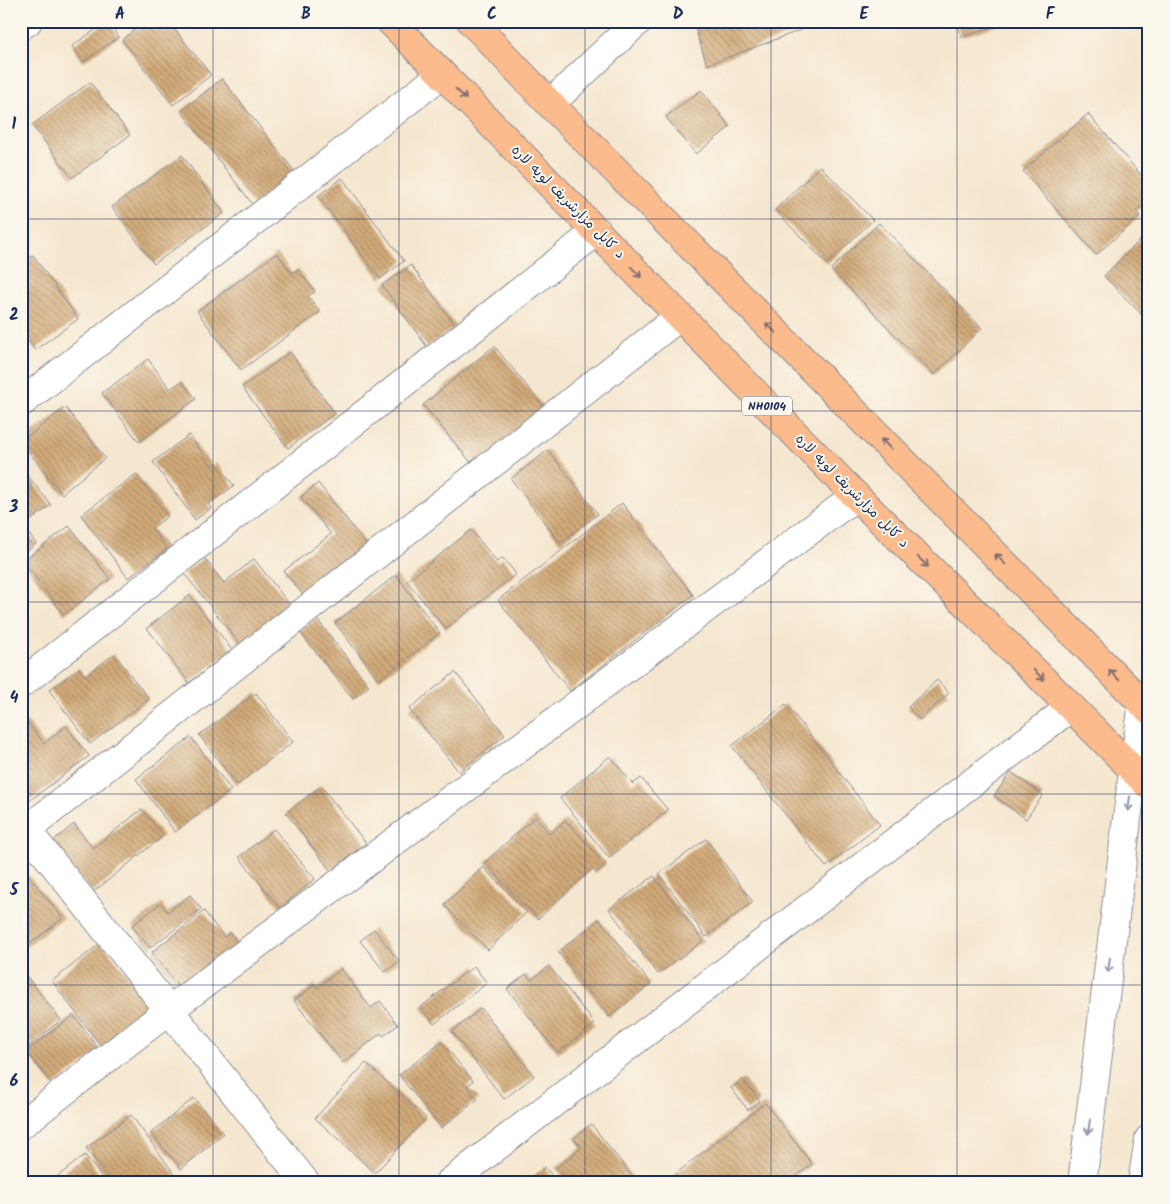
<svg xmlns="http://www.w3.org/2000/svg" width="1170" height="1204" font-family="Kalam,'Playpen Sans Arabic',sans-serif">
  <defs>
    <pattern id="building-back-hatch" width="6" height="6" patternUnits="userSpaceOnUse" patternTransform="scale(1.25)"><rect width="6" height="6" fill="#d2aa79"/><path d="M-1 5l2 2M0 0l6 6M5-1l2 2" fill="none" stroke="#aa8b66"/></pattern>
  </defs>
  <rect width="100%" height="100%" fill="#fbf7ec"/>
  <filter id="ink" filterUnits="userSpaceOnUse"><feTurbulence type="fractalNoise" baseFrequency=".02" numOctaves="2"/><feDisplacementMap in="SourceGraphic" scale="10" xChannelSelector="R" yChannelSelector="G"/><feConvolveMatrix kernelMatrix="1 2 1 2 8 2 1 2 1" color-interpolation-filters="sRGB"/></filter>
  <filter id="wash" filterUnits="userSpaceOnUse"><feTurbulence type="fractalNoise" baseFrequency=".0096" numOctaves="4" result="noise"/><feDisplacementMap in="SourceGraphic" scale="20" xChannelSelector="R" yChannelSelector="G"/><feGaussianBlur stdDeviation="1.12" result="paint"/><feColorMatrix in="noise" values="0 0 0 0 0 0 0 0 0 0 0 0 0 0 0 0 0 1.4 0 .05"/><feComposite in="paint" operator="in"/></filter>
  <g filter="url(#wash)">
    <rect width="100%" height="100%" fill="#f5e7cf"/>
    <g id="blocks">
      <g fill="url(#building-back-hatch)">
        <path d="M108 21 119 37 83 62 72 46Z"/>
        <path d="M145 21H168L211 75 173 105 122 40Z"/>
        <path d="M693 21H825L707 65Z"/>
        <path d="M956 21H1008V22L962 37Z"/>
        <path d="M222 79 296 173 254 206 181 111Z"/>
        <path d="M90 82 130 135 72 178 32 125Z"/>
        <path d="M701 90 730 127 696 154 666 117Z"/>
        <path d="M1088 114 1149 184V201L1136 211 1140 216 1096 255 1023 171Z"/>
        <path d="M182 155 224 213 154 264 112 207Z"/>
        <path d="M820 166 873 220 827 264 775 210Z"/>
        <path d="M342 178 404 261 380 279 318 196Z"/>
        <path d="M879 223 982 328 934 375 831 269Z"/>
        <path d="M1149 231V322L1104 276Z"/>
        <path d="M277 253 292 273 298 269 315 292 308 296 320 312 241 370 197 311Z"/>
        <path d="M33 255 78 319 35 350 21 331V263Z"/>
        <path d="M411 265 456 326 427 347 382 285Z"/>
        <path d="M494 346 549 413 478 471 423 405Z"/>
        <path d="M290 352 335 413 288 448 242 387Z"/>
        <path d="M148 359 170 389 182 381 196 399 139 442 102 393Z"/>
        <path d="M65 407 105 458 62 494 21 442Z"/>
        <path d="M189 435 212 466 216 463 234 486 208 504 211 508 195 520 153 462Z"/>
        <path d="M548 450 598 514 560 543 511 479Z"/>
        <path d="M21 467 51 505 23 526 36 544 23 554Z"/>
        <path d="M136 474 168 516 152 528 167 549 128 578 81 515Z"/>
        <path d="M318 483 367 545 303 595 284 571 331 534 301 497Z"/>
        <path d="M622 503 693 595 570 691 498 600Z"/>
        <path d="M69 526 110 579 64 615 23 561Z"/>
        <path d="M471 530 497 562 503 558 516 574 446 629 407 581Z"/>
        <path d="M204 558 224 583 254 559 290 605 240 644 184 573Z"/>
        <path d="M396 575 440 633 379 680 335 623Z"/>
        <path d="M190 595 232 650 189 683 147 628Z"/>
        <path d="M316 618 369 686 353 699 299 631Z"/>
        <path d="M114 654 149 699 90 744 49 690 79 668 85 676Z"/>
        <path d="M455 672 505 735 459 772 409 709Z"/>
        <path d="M937 680 949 693 920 720 908 707Z"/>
        <path d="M256 693 293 742 237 785 199 735Z"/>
        <path d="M786 704 880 825 826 867 732 746Z"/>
        <path d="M27 721 44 744 66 726 89 756 21 807V725Z"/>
        <path d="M191 737 231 790 175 832 136 779Z"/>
        <path d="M610 756 633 784 641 778 668 810 609 858 560 798Z"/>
        <path d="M1011 772 1043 795 1026 819 994 796Z"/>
        <path d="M321 786 366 843 331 871 286 813Z"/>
        <path d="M142 809 163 836 92 893 52 842 74 824 93 848Z"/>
        <path d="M535 817 550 834 565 820 606 864 596 873 592 869 538 919 485 862Z"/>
        <path d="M274 829 315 879 280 908 239 857Z"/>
        <path d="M706 839 753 902 706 937 659 874Z"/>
        <path d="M21 866 63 918 21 951Z"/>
        <path d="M483 867 527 912 488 950 444 905Z"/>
        <path d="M654 876 703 941 658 974 609 909Z"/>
        <path d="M190 895 201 909 150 948 132 926 161 903 168 912Z"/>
        <path d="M204 911 224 937 230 933 241 947 182 992 152 952Z"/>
        <path d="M599 919 651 984 609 1017 558 952Z"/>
        <path d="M374 929 399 961 385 972 360 941Z"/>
        <path d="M102 942 155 1011 104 1050 52 981Z"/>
        <path d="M474 966 487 983 434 1024 421 1007Z"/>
        <path d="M549 966 595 1024 558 1053 507 989 526 974 531 980Z"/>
        <path d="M21 969 61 1020 26 1048 21 1042Z"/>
        <path d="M341 969 371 1008 380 1001 398 1025 383 1036 381 1033 343 1063 294 1001 315 984 317 988Z"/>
        <path d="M481 1008 534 1076 504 1099 452 1032Z"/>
        <path d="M74 1015 100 1051 53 1086 26 1051Z"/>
        <path d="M442 1042 473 1081 467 1086 478 1099 441 1128 399 1075Z"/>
        <path d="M366 1063 426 1118 375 1173 315 1118Z"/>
        <path d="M743 1079 760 1101 748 1110 731 1088Z"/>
        <path d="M194 1098 223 1134 181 1169 151 1133Z"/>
        <path d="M765 1103 812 1164 788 1183H664Z"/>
        <path d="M131 1115 176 1176 167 1183H112L86 1148Z"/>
        <path d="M591 1124 638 1183H568L556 1168 581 1148 574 1138Z"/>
        <path d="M85 1155 106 1183H49Z"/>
        <path d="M545 1167 557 1183H533L530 1179Z"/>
      </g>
    </g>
  </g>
  <g filter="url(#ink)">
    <use href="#blocks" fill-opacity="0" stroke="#888b96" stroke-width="1"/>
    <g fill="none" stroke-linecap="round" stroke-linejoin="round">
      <g stroke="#888b96" stroke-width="30">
        <g id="street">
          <path d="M21 26 28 21"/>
          <path d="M550 104 638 21"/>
          <path d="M21 403 441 75"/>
          <path d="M21 684 597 231"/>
          <path d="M21 823 306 1183"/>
          <path d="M21 834 679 317"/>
          <path d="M21 1125 168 1011 856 496"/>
          <path d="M449 1183 1071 707"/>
          <path d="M1082 1183 1133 771 1143 704"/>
          <path d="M1142 1183 1149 1139"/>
        </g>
      </g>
      <g stroke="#888b96" stroke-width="30">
        <g id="highway">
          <path d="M390 21 856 496 1071 707 1149 786"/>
          <path d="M471 21 550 104 1149 710"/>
        </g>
      </g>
      <use href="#street" stroke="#fff" stroke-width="28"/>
      <use href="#highway" stroke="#fbbb8c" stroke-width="28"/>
    </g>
    <defs><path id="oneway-shaft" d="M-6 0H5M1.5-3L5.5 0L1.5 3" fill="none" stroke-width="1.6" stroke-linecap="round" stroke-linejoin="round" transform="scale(1.25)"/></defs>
    <g stroke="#806e73">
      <use href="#oneway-shaft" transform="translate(461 94) rotate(45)"/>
      <use href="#oneway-shaft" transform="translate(636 272) rotate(46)"/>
      <use href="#oneway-shaft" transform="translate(771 328) rotate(-135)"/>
      <use href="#oneway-shaft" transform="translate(886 444) rotate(-135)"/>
      <use href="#oneway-shaft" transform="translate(1000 559) rotate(-135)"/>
      <use href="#oneway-shaft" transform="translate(923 562) rotate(44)"/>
      <use href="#oneway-shaft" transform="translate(1039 675) rotate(44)"/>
      <use href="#oneway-shaft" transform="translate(1114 675) rotate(-135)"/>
    </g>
    <g stroke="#8d97ae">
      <use href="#oneway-shaft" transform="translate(1129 804) rotate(97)"/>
      <use href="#oneway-shaft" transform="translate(1109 965) rotate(97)"/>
      <use href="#oneway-shaft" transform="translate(1089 1127) rotate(97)"/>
    </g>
  </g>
  <path fill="none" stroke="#1b2f5e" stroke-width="1" stroke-opacity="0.55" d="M213 21V1183M399 21V1183M585 21V1183M771 21V1183M957 21V1183M21 219H1149M21 411H1149M21 602H1149M21 794H1149M21 985H1149"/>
  <g text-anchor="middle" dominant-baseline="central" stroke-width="4" stroke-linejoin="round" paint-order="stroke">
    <rect fill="#fbf7ec" stroke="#5e6b89" stroke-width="1" x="742" y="396.5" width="50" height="19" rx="4"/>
    <g font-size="12" font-weight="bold" fill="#1b2f5e">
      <text x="767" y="406">NH0104</text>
    </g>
    <g font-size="14" fill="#1b2f5e" stroke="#fbf7ec">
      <text transform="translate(568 202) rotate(45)">د کابل مزارشریف لویه لاره</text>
      <text transform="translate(852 491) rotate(45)">د کابل مزارشریف لویه لاره</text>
    </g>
  </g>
  <rect width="1170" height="1204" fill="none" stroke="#fbf7ec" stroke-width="55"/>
  <rect x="28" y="28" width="1114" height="1148" fill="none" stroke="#1b2f5e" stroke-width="2"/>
  <g font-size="16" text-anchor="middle" font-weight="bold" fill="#1b2f5e">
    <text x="120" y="19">A</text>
    <text x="306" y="19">B</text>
    <text x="492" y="19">C</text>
    <text x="678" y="19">D</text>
    <text x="864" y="19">E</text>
    <text x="1050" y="19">F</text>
    <text x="14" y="129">1</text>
    <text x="14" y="320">2</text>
    <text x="14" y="512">3</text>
    <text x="14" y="703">4</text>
    <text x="14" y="895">5</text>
    <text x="14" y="1086">6</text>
  </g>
</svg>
